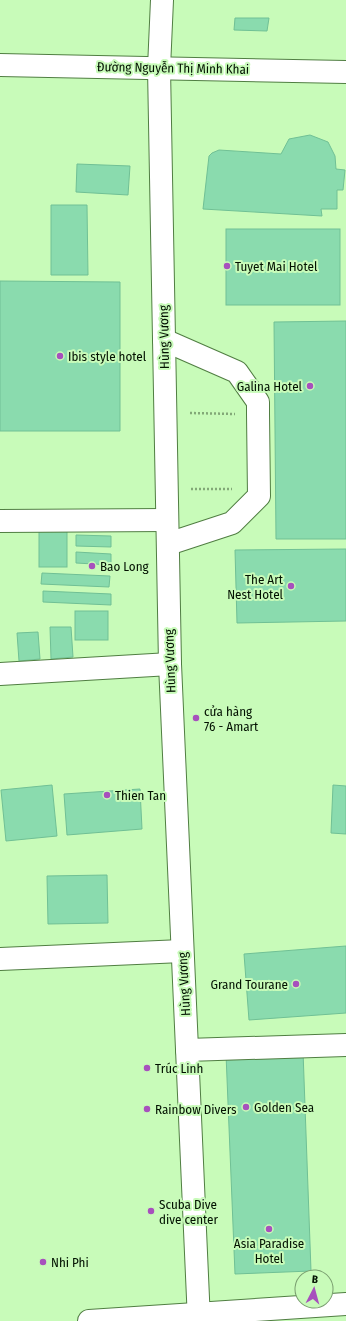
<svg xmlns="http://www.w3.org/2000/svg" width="346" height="1321" font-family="'Fira Sans Condensed',sans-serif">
  <rect width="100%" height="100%" fill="#c8fbb9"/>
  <g fill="#8adbae" stroke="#70c095">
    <path d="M235 18H269L267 31 234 30Z"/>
    <path d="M310 135 328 142 335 156 336 169 345 170 343 190H337V209H321L322 216 203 209 209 156 212 153 219 150 281 154 289 139Z"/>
    <path d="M77 164 130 166 128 195 76 192Z"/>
    <path d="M51 205H87L88 275H51Z"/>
    <rect x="226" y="229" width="114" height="76"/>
    <path d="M0 281 120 282V431H0Z"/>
    <path d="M346 321V539H276L274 322Z"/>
    <rect x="39" y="526" width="28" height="41"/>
    <path d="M76 535 111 536V547L76 546Z"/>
    <path d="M346 549V621L237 623 235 550Z"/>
    <path d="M76 552 111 554V565L76 563Z"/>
    <path d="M42 573 110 576 109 587 41 584Z"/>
    <path d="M43 591 111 594V605L43 602Z"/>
    <rect x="75" y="611" width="33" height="29"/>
    <path d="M50 627H71L73 657 51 659Z"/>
    <path d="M38 632 40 659 19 661 17 633Z"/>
    <path d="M52 785 57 836 6 841 1 790Z"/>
    <path d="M333 785 346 786V834L331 833Z"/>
    <path d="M140 789 142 829 67 835 64 794Z"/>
    <path d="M107 875 108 923 48 924 47 876Z"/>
    <path d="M346 946V1013L249 1020 244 954Z"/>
    <path d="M303 1051 311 1271 235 1274 226 1054Z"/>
  </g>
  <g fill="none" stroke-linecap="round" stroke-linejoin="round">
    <g stroke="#507e42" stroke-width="24">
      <g id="minor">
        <path d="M162 0 159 68 170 664 199 1321"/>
        <path d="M0 65 346 72"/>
        <path d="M164 340 237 372 258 402V414L259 496 232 523 168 544"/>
        <path d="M0 521 167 520"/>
        <path d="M0 674 170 664"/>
        <path d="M0 959 182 951"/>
        <path d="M187 1050 346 1045"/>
        <path d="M89 1321 346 1304"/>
      </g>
    </g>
    <g stroke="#82a877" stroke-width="2.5" stroke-dasharray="2 2" stroke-linecap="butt">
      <path d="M190 413 235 414"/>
      <path d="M191 489H232"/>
    </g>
    <use href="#minor" stroke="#fff" stroke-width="22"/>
  </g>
  <g fill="#a750bd" stroke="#c8fbb9" stroke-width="1.5">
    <circle cx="227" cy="266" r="4"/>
    <circle cx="60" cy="356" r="4"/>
    <circle cx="310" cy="386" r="4"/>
    <circle cx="92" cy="566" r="4"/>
    <circle cx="291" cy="586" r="4"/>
    <circle cx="196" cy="718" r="4"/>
    <circle cx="107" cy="795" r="4"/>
    <circle cx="296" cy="984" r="4"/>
    <circle cx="147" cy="1068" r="4"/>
    <circle cx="246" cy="1107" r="4"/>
    <circle cx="147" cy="1109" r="4"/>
    <circle cx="151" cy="1211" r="4"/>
    <circle cx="269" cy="1229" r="4"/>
    <circle cx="43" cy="1262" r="4"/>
  </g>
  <g text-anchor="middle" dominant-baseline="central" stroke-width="4" stroke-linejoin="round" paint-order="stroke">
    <g font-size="13" fill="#021100" stroke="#c8fbb9">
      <text transform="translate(173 68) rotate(1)">Đường Nguyễn Thị Minh Khai</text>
      <text transform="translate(164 337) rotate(-91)">Hùng Vương</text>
      <text transform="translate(170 661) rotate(-92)">Hùng Vương</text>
      <text transform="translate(184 984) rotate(-93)">Hùng Vương</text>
    </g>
    <g font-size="13" fill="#021100" stroke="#c8fbb9" text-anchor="start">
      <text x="235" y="266">Tuyet Mai Hotel</text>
      <text x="68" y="356">Ibis style hotel</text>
      <text x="302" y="386" text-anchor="end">Galina Hotel</text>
      <text x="100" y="566">Bao Long</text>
      <text x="283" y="579" text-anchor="end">The Art<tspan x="283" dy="15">Nest Hotel</tspan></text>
      <text x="204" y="711">cửa hàng<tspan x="204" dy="15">76 - Amart</tspan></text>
      <text x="115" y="795">Thien Tan</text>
      <text x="288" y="984" text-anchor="end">Grand Tourane</text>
      <text x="155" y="1068">Trúc Linh</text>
      <text x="254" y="1107">Golden Sea</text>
      <text x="155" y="1109">Rainbow Divers</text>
      <text x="159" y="1204">Scuba Dive<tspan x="159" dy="15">dive center</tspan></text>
      <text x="269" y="1243" text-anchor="middle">Asia Paradise<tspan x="269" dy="15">Hotel</tspan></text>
      <text x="51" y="1262">Nhi Phi</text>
    </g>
  </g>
  <g transform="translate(314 1289) rotate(6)"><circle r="19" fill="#c8fbb9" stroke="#799d6f"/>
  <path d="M0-3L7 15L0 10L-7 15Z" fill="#a750bd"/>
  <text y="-6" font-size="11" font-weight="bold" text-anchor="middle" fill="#021100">B</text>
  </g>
</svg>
